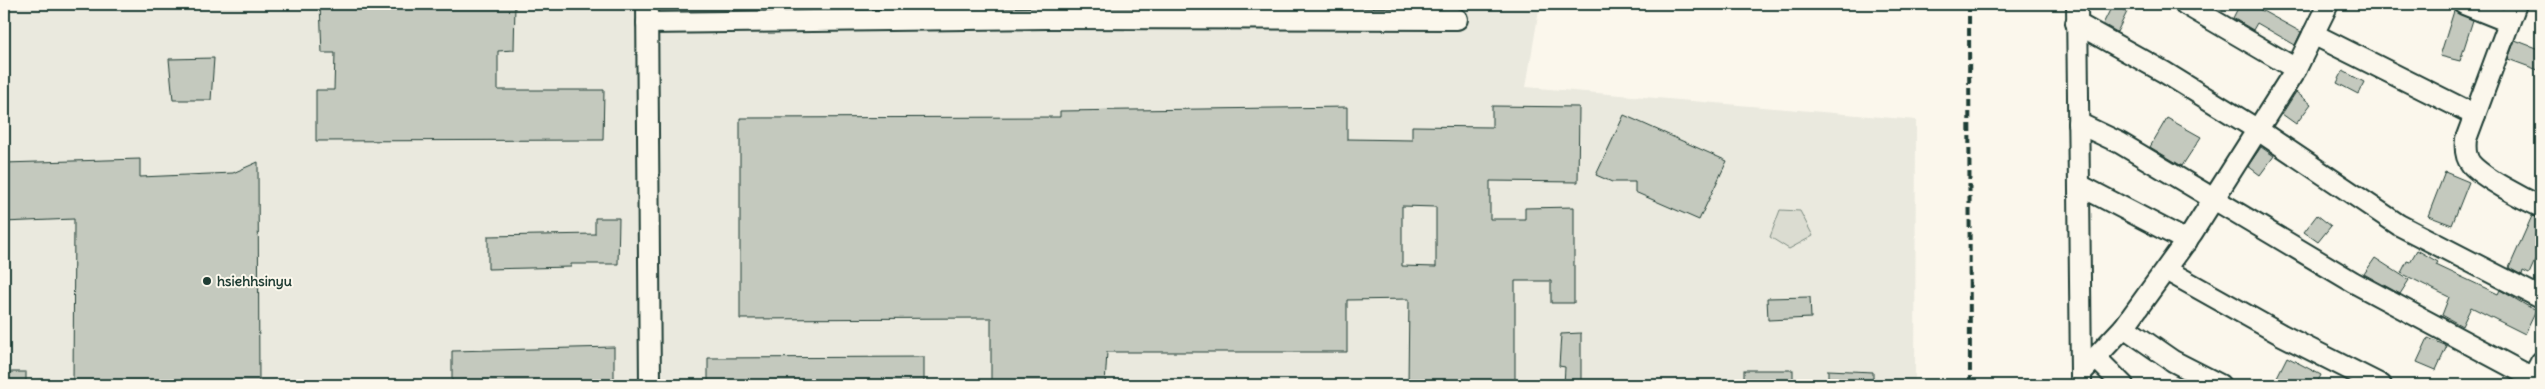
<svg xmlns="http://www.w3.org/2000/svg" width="2545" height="389" font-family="Delius,sans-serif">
  <rect width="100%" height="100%" fill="#fbf7ec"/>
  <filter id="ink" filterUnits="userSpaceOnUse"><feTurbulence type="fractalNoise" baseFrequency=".02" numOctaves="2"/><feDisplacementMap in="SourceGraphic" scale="10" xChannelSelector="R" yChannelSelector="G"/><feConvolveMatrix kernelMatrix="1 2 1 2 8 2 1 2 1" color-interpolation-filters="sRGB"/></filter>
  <g filter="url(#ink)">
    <path fill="#eae9de" d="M4 4H1540L1526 87 1916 120 1915 385H4Z"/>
    <path fill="#dbdcd1" stroke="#7d8c82" d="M1780 210 1800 211 1813 236 1789 249 1770 237Z"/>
    <g fill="#c4c9be" stroke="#1f3d34" fill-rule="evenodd">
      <path d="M320 4H515L514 50 498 51V90H604L603 140 316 141V90H334L335 53H322Z"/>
      <path d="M2113 4 2127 12 2117 32 2103 24Z"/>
      <path d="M2240 4H2250L2301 32 2295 45 2257 23 2253 30 2233 18Z"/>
      <path d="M2454 11 2473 20 2460 61 2440 56Z"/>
      <path d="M2515 40 2541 50V61L2538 70 2508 59Z"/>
      <path d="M214 58 211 100H173L169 59Z"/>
      <path d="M2343 71 2364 82 2358 94 2337 83Z"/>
      <path d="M2296 92 2311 104 2296 124 2282 114Z"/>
      <path d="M1492 106 1579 107 1578 182 1490 181V219H1525V208L1574 207V303H1551V281H1515V384L1408 385 1409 299 1347 300V352H1107L1105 385H991V318L740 319V118L1060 117V111L1347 107V139L1412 140V126L1492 127ZM1402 206 1436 207V267L1402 266Z"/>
      <path d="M1624 115 1727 161 1699 220 1635 192V182H1612L1596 175Z"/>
      <path d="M2167 118 2201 137 2182 166 2150 147Z"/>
      <path d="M2261 147 2274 156 2260 175 2248 166Z"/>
      <path d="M140 159V177L233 173 258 162 259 385H73L74 219 4 222V163Z"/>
      <path d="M2445 172 2469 182 2452 225 2428 216Z"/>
      <path d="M2317 215 2331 226 2318 242 2304 232Z"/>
      <path d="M2532 216 2541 219V247L2529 274 2523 271 2522 275 2509 268Z"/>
      <path d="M595 218H619L618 264H571V267L488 269V236L595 234Z"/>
      <path d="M2417 250 2438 262 2436 265 2498 294 2500 290 2536 311 2525 334 2471 307 2462 326 2442 315 2449 297 2401 273 2407 261 2410 262Z"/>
      <path d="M2375 258 2409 280 2400 294 2364 274Z"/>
      <path d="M1810 297 1811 318 1768 320 1767 298Z"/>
      <path d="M1581 333V385H1564L1565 367 1559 366 1561 334Z"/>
      <path d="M2428 338 2447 346 2436 370 2417 362Z"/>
      <path d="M614 347V385H452V351Z"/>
      <path d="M924 357V385H708V358Z"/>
      <path d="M2287 357 2321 375 2316 385H2273Z"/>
      <rect x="1744" y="370" width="49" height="15"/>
      <path d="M1828 370 1873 372V385H1828Z"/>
      <rect x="4" y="372" width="22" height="13"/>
    </g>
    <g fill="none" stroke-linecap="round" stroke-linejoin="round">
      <g stroke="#1f3d34" stroke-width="24">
        <g id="minor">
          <path d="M647 4 650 385"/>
          <path d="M2077 4 2081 373"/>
          <path d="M2185 4 2296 69"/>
          <path d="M2464 4 2509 22"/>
          <path d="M2516 4 2466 139C2465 148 2465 157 2471 164 2483 178 2524 199 2541 207"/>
          <path d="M647 23 1048 18 1457 19"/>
          <path d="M2076 23 2164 72 2258 130 2399 225 2541 298"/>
          <path d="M2313 34 2475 115"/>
          <path d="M2078 123 2120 143 2353 282 2533 378"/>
          <path d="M2079 185 2187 241"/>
          <path d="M2166 270 2282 335 2381 385"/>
          <path d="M2124 327 2173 361 2220 385"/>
          <path d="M2097 359 2123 385"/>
          <path d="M2081 385V373L2124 327 2192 233 2296 69 2328 4"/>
          <path d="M2529 385 2541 362"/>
        </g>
      </g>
      <use href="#minor" stroke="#fbf7ec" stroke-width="20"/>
      <path stroke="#1f3d34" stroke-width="4" stroke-dasharray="8 4" stroke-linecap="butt" d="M1969 4 1970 385"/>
    </g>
  </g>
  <circle fill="#1f3d34" stroke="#fbf7ec" stroke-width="2" cx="207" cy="281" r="5"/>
  <g text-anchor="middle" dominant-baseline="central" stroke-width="4" stroke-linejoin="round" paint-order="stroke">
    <g font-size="14" font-weight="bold" fill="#1f3d34" stroke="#fbf7ec" text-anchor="start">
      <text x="217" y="281">hsiehhsinyu</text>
    </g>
  </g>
  <rect width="2545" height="389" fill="none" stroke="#fbf7ec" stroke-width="20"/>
  <rect x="10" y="10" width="2525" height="369" fill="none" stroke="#1f3d34" stroke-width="2" filter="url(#ink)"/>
</svg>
